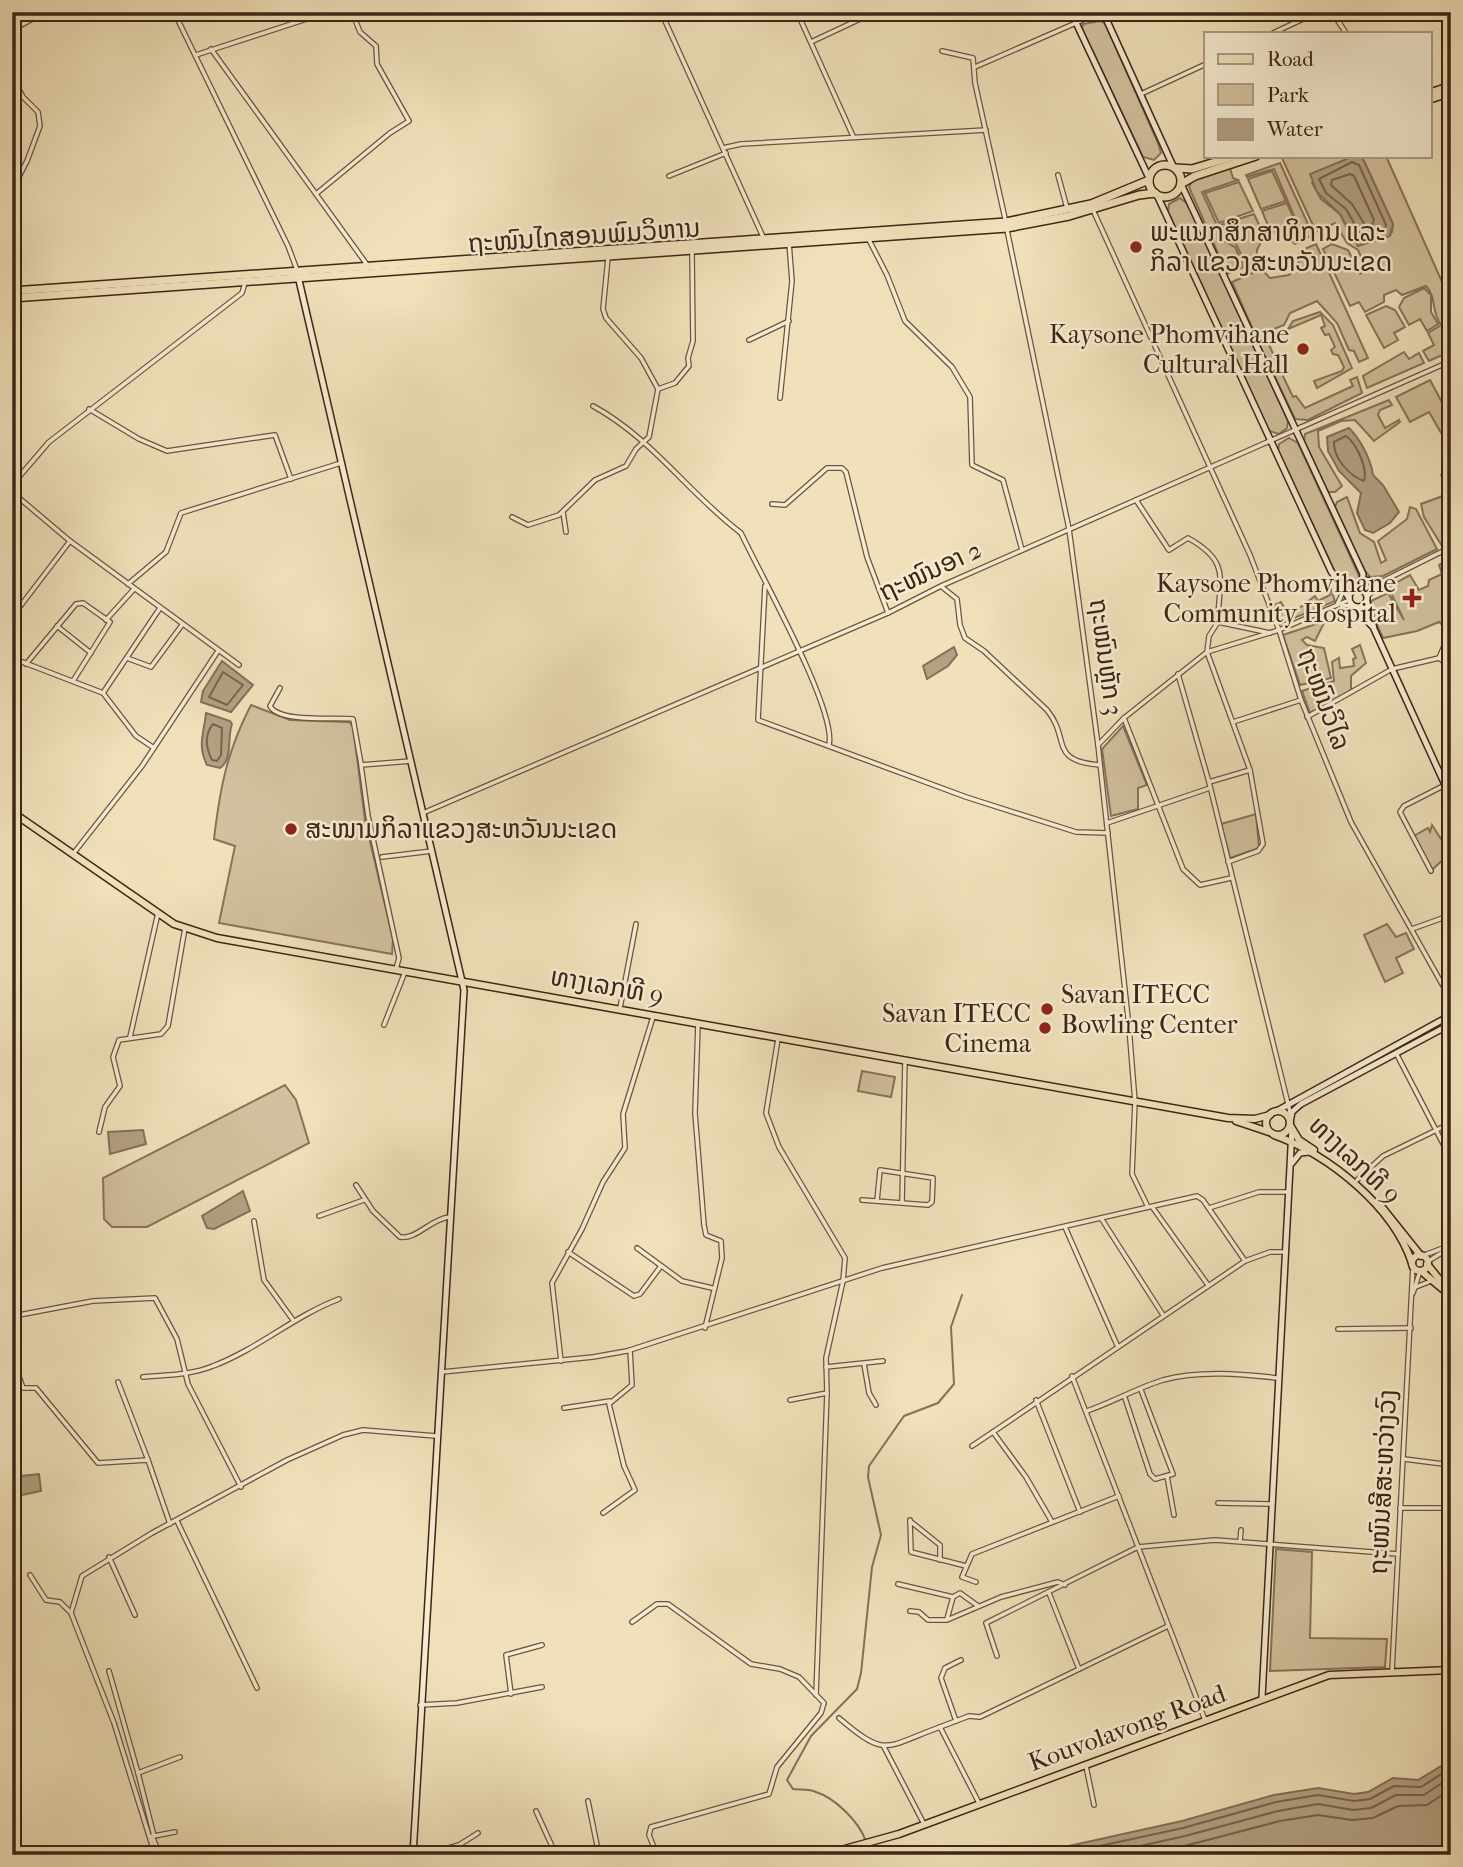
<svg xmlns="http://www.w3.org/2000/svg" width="1463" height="1867" font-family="'IM FELL French Canon','Noto Sans Lao',serif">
  <rect width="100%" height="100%" fill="#f0e1ba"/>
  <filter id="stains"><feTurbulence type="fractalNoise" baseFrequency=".00286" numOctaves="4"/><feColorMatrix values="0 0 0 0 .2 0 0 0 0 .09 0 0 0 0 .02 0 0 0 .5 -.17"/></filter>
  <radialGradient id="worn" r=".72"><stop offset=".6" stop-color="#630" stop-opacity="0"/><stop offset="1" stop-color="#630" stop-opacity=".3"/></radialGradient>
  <g fill="#d2c19e" stroke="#88735a" stroke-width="2" fill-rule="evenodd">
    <path d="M1100 21 1105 23 1158 143 1161 153 1154 160 1143 157 1082 29 1083 24Z"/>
    <path d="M1281 156H1386L1451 302V351L1429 361 1423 351 1434 345 1428 333 1441 325C1431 312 1437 298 1426 286L1402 295 1396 290 1384 295V302L1365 312 1359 302 1350 306 1323 249 1332 244 1348 250 1360 274 1366 269 1358 250 1347 243 1335 223 1316 232ZM1364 161 1393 224 1392 232 1354 242 1340 214 1321 199 1312 183Z"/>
    <path d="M1280 163 1313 235 1304 239 1274 169 1247 177 1246 175Z"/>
    <path d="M1230 168 1233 178 1238 180 1202 192 1224 241 1235 247 1244 267 1227 274 1189 187 1192 181Z"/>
    <path d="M1272 171 1286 201 1261 209 1248 179Z"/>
    <path d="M1239 182 1253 211 1219 223 1205 193Z"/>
    <path d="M1180 198 1188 204 1288 421 1287 428 1279 434 1269 431 1168 212 1169 204Z"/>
    <path d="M1287 203 1303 240 1295 244 1286 236 1275 233 1272 226 1269 228 1262 211Z"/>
    <path d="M1254 214 1262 231 1259 232 1262 240 1257 250V260L1246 265 1236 244 1226 239 1220 225Z"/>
    <path d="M1316 244 1368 358 1359 362 1354 351 1349 350 1337 323 1317 301 1290 313 1284 325 1264 333 1277 363 1268 364 1232 282 1261 269 1270 278 1289 275 1298 265 1300 251Z"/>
    <path d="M1424 288 1431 295V312L1438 324 1427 331 1420 319 1409 325 1399 307 1404 298Z"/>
    <path d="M1386 306 1395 310 1405 327 1394 333 1398 340 1384 348 1366 315Z"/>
    <path d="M1320 312 1333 325 1352 368 1317 388 1314 381 1342 371 1344 367 1338 355 1333 354 1331 350 1335 347 1329 334 1325 335 1321 328 1325 326 1321 315 1288 329 1293 321Z"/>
    <path d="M1404 352 1409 359 1419 353 1424 363 1367 388 1363 376Z"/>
    <path d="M1281 372 1293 397 1296 396 1305 408 1353 386 1350 380 1357 377 1362 393 1308 420 1295 419 1274 375Z"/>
    <path d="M1430 380 1451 419V450L1429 412 1410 422 1396 397Z"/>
    <path d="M1389 400 1392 405 1380 410 1378 415 1385 428 1399 420 1400 422 1374 441 1355 420 1341 421 1318 431 1319 447 1342 486 1335 492H1328L1304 441 1305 434Z"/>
    <path d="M1289 438 1298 443 1361 580 1357 588 1346 591 1342 587 1278 451 1279 444Z"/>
    <path d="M1451 469V542L1442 546 1424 517 1421 504 1448 494V486L1441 475Z"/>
    <path d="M1347 497 1360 533 1374 542 1381 563 1386 560 1378 541 1407 519 1410 507 1416 509 1437 549 1383 576 1370 577 1364 570 1335 507 1337 502Z"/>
    <path d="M1449 559 1451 625 1448 630 1439 622 1417 631 1383 638 1370 609 1371 601 1388 593 1404 620 1388 587 1410 575 1419 590 1428 586 1429 580 1442 574 1439 565Z"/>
    <path d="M1328 582 1335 601 1280 624 1274 605 1281 602 1289 616 1315 596 1318 601 1330 595 1326 584Z"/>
    <path d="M1325 621 1315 641 1307 637 1302 640 1307 645 1324 648 1331 678 1300 685 1283 635Z"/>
    <path d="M1360 645 1366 663 1351 676V692L1310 713 1302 691 1334 681 1332 662 1339 658 1340 668 1354 666 1353 659 1356 658 1352 649Z"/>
    <path d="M251 705 290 720 349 722 353 726 365 820 393 939 392 954 219 923 235 846 214 839C220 788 227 751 251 705Z"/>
    <path d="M1123 726 1147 785 1138 788V809L1111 816 1102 749Z"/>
    <path d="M1256 814 1259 848 1230 858 1221 824Z"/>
    <path d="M1432 825 1450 853 1432 870 1412 837 1428 828 1430 832Z"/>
    <path d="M1387 924 1396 937 1406 933 1414 949 1396 958 1403 973 1385 982 1364 935Z"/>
    <path d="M862 1071 895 1077 891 1097 858 1091Z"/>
    <path d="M285 1085 296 1100 309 1143 147 1227H112L104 1219 103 1178Z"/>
    <path d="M1276 1549 1312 1552 1310 1638 1387 1639 1385 1667 1270 1671Z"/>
  </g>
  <g fill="#b3a183" stroke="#846f58" stroke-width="2">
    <path d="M1354 156H1360L1364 161 1393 224 1390 236 1358 246 1340 214 1317 192 1310 174Z"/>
    <path d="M1349 428C1360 439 1371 459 1373 475L1383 485 1399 512 1390 523 1373 533 1365 530 1357 513 1361 493 1339 471 1328 451 1327 437Z"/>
    <path d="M954 647 957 655 948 666 927 679 923 666Z"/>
    <path d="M222 661 253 685 231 712 201 702 203 691Z"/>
    <path d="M206 713 230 721 232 724C227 737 233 760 220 768L207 765C197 745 204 734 206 713Z"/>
    <path d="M143 1130 146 1144 110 1154 108 1132Z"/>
    <path d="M243 1191 250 1211 214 1229 207 1228 202 1216Z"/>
    <path d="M39 1474 41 1491 12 1497V1477Z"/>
    <path d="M1451 1760V1855H1028L1182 1821 1274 1795 1318 1788 1354 1794 1368 1792 1393 1778 1418 1780Z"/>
  </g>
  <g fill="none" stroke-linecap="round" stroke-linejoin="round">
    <g stroke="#78634d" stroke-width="2">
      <path d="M1352 162 1359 165 1386 225 1384 230 1362 237 1346 209 1326 193 1319 179Z"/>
      <path d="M1350 174 1354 176 1374 220 1372 225H1365L1352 204 1331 185 1332 180Z"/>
      <path d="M1346 436C1357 444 1368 469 1364 481 1349 476 1333 457 1334 442Z"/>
      <path d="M223 672 243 685 227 705 209 697Z"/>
      <path d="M213 724 222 728 221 755 217 761 212 760C206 748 204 735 213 724Z"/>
      <path d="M1058 1855 1183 1828 1276 1802 1318 1795 1354 1801 1370 1799 1394 1786 1421 1787 1451 1768"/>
      <path d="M1100 1855 1185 1836 1278 1811 1318 1804 1353 1810 1371 1808 1396 1795H1424L1451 1777"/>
      <path d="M1150 1855 1280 1821 1318 1815 1352 1820 1373 1818 1398 1806 1427 1805 1451 1789"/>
    </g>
    <g stroke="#846f58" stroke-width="2">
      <path d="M865 1839C858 1821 835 1798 816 1792 810 1789 800 1790 793 1789L787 1780 811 1736 857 1689 861 1673 872 1567 881 1535 868 1477 869 1466 904 1416 938 1403 954 1384 951 1327 962 1295"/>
      <path d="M867 1847 869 1855"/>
    </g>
    <g stroke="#6a5440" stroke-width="6">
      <g id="street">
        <path d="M174 12 288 246 297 270"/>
        <path d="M661 12 764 239"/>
        <path d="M797 12 853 136"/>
        <path d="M1332 12 1346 33"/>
        <path d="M12 30 45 12"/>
        <path d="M1273 33 1318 12"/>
        <path d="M811 42 875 12"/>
        <path d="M211 49 368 266"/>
        <path d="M942 51 973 58 975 83 1006 223"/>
        <path d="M196 55 328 12"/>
        <path d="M975 67 1101 12"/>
        <path d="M12 77 23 97 38 112 40 126 27 161 12 190"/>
        <path d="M1141 94 1206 64"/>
        <path d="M723 148 741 144 986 130"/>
        <path d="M1058 175 1067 208"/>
        <path d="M669 176 726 153"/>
        <path d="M316 194 390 133 409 121 377 64 376 46 360 32 352 12"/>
        <path d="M1093 210 1250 555 1279 630 1301 700 1351 822 1451 1000"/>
        <path d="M1007 230 1069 529 1098 745 1129 1027 1135 1102 1132 1174 1147 1205"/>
        <path d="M868 238 887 275 905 321 952 367 970 397 972 465 1003 480 1022 550"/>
        <path d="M1451 273 1445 277 1451 294"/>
        <path d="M749 340 789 321"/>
        <path d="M658 389 675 383 689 366 688 358 693 341 692 252"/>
        <path d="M780 398 792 281 789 243"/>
        <path d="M593 406C652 438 689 494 741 533 760 574 837 710 829 745"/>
        <path d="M89 409 139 439 167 451 275 435 291 479"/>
        <path d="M12 485 49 442 242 293 245 283"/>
        <path d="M12 492 70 541 239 665"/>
        <path d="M1136 500 1169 550 1188 538C1233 563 1218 581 1218 622"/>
        <path d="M772 504 785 505 827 468H842L846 472 867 557 888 613"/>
        <path d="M563 512 566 532"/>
        <path d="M512 517 528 525 559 515 595 480 626 466 636 449 649 437 658 389 641 358 606 318 603 309 608 258"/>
        <path d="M1444 551 1451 558"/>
        <path d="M128 584 166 552 181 513 341 463"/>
        <path d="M765 586 758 720 966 797 1076 832 1108 833"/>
        <path d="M942 587 957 599 960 625 965 638 984 651 1047 710C1071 739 1048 761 1100 765"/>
        <path d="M1363 591 1451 547"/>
        <path d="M1367 597 1380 584"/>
        <path d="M1337 605 1343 592"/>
        <path d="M1342 606 1352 605"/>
        <path d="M12 617 70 541"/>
        <path d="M106 620 134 589"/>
        <path d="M57 626 91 653"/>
        <path d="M12 658 103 693 136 736 154 748"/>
        <path d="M127 658 151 667 182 625"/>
        <path d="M1439 658 1451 630"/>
        <path d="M26 664 76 604 83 603 110 622 73 681"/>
        <path d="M1178 674 1209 782 1290 1112"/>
        <path d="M280 688 270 706C279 723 335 717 353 719L361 764"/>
        <path d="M103 693 160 608"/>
        <path d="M1307 717 1392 669 1439 658 1451 667"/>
        <path d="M1124 718 1183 869 1200 885 1231 878"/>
        <path d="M1233 722 1301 700"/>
        <path d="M1098 745 1124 718 1207 652 1279 630 1349 600"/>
        <path d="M1209 782 1250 770"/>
        <path d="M423 813 888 613 941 586 1451 361"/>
        <path d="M1107 823 1210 788"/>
        <path d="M73 854 142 766 218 651"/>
        <path d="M382 857 432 851"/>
        <path d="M1228 862 1258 851 1263 844 1250 770 1207 652 1209 636 1218 622 1270 633"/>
        <path d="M1431 871 1400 812 1404 806 1445 785"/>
        <path d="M1412 929 1451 915"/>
        <path d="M396 969 399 958 368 816 361 765 411 761"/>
        <path d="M620 1008 636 924"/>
        <path d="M698 1024 695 1113 704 1225 706 1235 721 1241 722 1258 705 1328"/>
        <path d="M384 1025 405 972"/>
        <path d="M130 1037 158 913"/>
        <path d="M778 1039 766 1113 779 1147 845 1258 843 1281 826 1358 827 1393 790 1400"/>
        <path d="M1396 1053 1451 1159"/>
        <path d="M99 1132 105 1107 120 1086 113 1057 119 1040 161 1034 168 1026 185 928"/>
        <path d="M1357 1180 1383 1156 1451 1123"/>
        <path d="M356 1185 373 1211 400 1237C416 1240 431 1219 449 1217"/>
        <path d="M862 1200 928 1205 932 1202 933 1178 880 1170 877 1201"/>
        <path d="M902 1202 905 1060"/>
        <path d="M1153 1208 1208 1285"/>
        <path d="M1209 1208 1259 1192H1288"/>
        <path d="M319 1216 364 1200"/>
        <path d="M1101 1218 1163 1315"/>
        <path d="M254 1221 264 1280 293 1320"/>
        <path d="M1065 1227 1117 1345"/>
        <path d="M637 1248 682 1281 712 1288"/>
        <path d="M568 1252 634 1296 640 1294 661 1266"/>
        <path d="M1422 1256 1451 1245"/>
        <path d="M1427 1262 1451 1247"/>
        <path d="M1416 1287 1431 1281"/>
        <path d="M1413 1293 1420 1271"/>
        <path d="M1338 1329 1411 1328"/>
        <path d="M561 1361 552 1283 582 1229 603 1182 625 1148 623 1114 653 1017"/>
        <path d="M864 1364 869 1393 876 1405"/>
        <path d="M826 1367 883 1361"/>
        <path d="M442 1372 593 1357 627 1351 882 1268 1197 1196 1203 1200 1245 1261"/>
        <path d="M1072 1376 1205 1720"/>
        <path d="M143 1377C166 1375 191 1375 213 1366 258 1349 294 1316 339 1299"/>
        <path d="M118 1382 148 1460"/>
        <path d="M1125 1398 1150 1474 1155 1479 1173 1474 1141 1390"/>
        <path d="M1036 1400 1080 1512"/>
        <path d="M564 1408 610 1401"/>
        <path d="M1087 1411C1113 1402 1137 1388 1163 1380 1200 1370 1241 1374 1278 1378"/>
        <path d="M972 1446 993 1432"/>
        <path d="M1404 1459 1451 1465"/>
        <path d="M1167 1476 1174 1515"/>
        <path d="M1218 1503 1270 1504"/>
        <path d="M1400 1508H1451"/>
        <path d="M603 1513 635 1490 624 1466 609 1404 632 1385 630 1350"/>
        <path d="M910 1520 911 1552 966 1566"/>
        <path d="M177 1521 257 1688"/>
        <path d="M910 1521 940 1545V1560"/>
        <path d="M1052 1522 1026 1477 993 1432 1245 1261 1270 1252H1285"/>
        <path d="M170 1524 148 1460 98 1463 36 1388H23L17 1371 19 1315 93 1301 155 1298 177 1339 188 1384 241 1487"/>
        <path d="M1240 1541 1241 1530"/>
        <path d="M109 1557 135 1615"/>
        <path d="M30 1575 46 1600 60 1602 70 1612"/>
        <path d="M976 1582 962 1577 972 1554 1119 1496"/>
        <path d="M898 1584 953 1597"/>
        <path d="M1049 1593 1079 1669"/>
        <path d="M910 1611 919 1612 928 1620H947L1001 1597 1058 1582 1065 1585"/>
        <path d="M947 1619 953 1597 960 1593 978 1606"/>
        <path d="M632 1622 657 1604H668L751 1664 780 1669 799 1677 824 1703 821 1713 777 1767 769 1794 651 1827 649 1835 657 1855"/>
        <path d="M997 1656 986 1623 1138 1547 1215 1540 1398 1554"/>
        <path d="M109 1671 138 1773 180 1757"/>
        <path d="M1392 1671 1413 1265"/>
        <path d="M511 1694 506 1655 542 1645"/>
        <path d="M816 1695 827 1393"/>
        <path d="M420 1705 457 1703 542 1687"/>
        <path d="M839 1718C887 1759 885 1747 940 1727"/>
        <path d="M956 1721 941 1678 945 1668 961 1660"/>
        <path d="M884 1747 924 1824"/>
        <path d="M1086 1766 1094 1805"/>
        <path d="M138 1773 154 1836 175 1832"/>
        <path d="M588 1801 599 1855"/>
        <path d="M979 1803 940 1727 969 1716 980 1717 1168 1626"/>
        <path d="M536 1811 556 1855"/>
        <path d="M152 1836 160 1855"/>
        <path d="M155 1855 114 1723 71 1613 82 1576 152 1533 287 1460 343 1435 363 1430 436 1436"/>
        <path d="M424 1855 459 1845 478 1833"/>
      </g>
    </g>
    <g stroke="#3e2517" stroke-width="8">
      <g id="secondary">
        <path d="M1071 12 1149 178"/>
        <path d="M1103 12 1173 166"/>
        <path d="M1181 184 1363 574 1361 590"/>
        <path d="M1157 195 1331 571 1349 598"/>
        <path d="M298 276 464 990 413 1855"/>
        <path d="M1365 580 1381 583"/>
        <circle cx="1358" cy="598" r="9"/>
        <path d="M1367 602 1374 629 1451 798"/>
        <path d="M1355 608 1372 626"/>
        <path d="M1275 1112 1451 1015"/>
        <path d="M1290 1122 1292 1112 1301 1104 1451 1024"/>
        <path d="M1292 1163 1300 1153 1309 1152"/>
        <path d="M1262 1698 1292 1129"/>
      </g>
    </g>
    <g stroke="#3e2517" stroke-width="9">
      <g id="primary">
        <path d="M12 812 174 924 217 938 1228 1118 1255 1119 1270 1115"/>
        <circle cx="1278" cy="1123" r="12"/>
        <path d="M1236 1121 1269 1132"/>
        <path d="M1290 1125 1299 1140 1314 1150"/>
        <path d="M1274 1135C1329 1155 1393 1206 1412 1263"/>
        <path d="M1381 1206 1421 1256"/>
        <circle cx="1420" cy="1263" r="8"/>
        <path d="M1427 1264 1447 1289"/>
        <path d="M1421 1271 1451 1296"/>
        <path d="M823 1855 899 1834 1329 1675 1451 1670"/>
      </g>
    </g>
    <g stroke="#3e2517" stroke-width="10">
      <g id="highway">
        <path d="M1430 93 1451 86"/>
        <path d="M1430 99 1451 92"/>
        <circle cx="1165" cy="181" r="16"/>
        <path d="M1176 168 1192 169 1235 156"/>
        <path d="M1181 184 1195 176 1256 156"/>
        <path d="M12 291 1006 222 1091 204 1149 180"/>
        <path d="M12 298 1007 228 1069 216 1139 195 1155 193"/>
      </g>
    </g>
    <use href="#street" stroke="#f5ecd2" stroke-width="3.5"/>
    <use href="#secondary" stroke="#f5ecd2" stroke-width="5"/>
    <use href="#primary" stroke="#f0e1ba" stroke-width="6"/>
    <use href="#highway" stroke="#f0e1ba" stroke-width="7"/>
  </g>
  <g fill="#8f2418" stroke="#f5ecd2" stroke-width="2.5">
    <circle cx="1136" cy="247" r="7"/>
    <circle cx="1303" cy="349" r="7"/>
    <path d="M1408.5 587.5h7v7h7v7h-7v7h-7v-7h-7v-7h7z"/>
    <circle cx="291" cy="829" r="7"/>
    <circle cx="1047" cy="1009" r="7"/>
    <circle cx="1045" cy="1028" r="7"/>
  </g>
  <g text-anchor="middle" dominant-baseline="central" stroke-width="5" stroke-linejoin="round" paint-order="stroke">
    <g font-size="26" fill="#3e2517" stroke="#f5ecd2" text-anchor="start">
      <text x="1150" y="232">ພະແນກສຶກສາທິການ ແລະ<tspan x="1150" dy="30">ກິລາ ແຂວງສະຫວັນນະເຂດ</tspan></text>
      <text x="1289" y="334" text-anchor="end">Kaysone Phomvihane<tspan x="1289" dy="30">Cultural Hall</tspan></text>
      <text x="1396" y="583" text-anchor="end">Kaysone Phomvihane<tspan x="1396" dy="30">Community Hospital</tspan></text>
      <text x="305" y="829">ສະໜາມກິລາແຂວງສະຫວັນນະເຂດ</text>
      <text x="1061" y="994">Savan ITECC<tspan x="1061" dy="30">Bowling Center</tspan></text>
      <text x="1031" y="1013" text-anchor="end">Savan ITECC<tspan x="1031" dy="30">Cinema</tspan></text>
    </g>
    <g font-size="26" fill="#3e2517" stroke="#f5ecd2">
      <text transform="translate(584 236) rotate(-4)">ຖະໜົນໄກສອນພົມວິຫານ</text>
      <text transform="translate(930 571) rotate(-25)">ຖະໜົນອາ 2</text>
      <text transform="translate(1106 657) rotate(82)">ຖະໜົນຫຼັກ 3</text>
      <text transform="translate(1324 699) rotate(70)">ຖະໜົນວິໄລ</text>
      <text transform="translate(607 986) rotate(10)">ທາງເລກທີ 9</text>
      <text transform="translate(1355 1160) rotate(43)">ທາງເລກທີ 9</text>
      <text transform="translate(1383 1482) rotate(-87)">ຖະໜົນສີສະຫວ່າງວົງ</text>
      <text transform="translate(1127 1728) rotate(-20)">Kouvolavong Road</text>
    </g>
  </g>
  <rect width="1463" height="1867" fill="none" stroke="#f0e1ba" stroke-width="42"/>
  <rect x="14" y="14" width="1435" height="1839" fill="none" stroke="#3e2517" stroke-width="3.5"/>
  <rect x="21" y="21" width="1421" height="1825" fill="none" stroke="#3e2517" stroke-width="2"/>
  <rect x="1204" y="32" width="228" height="126" fill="#f5ecd2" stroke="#ac9c87" stroke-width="2"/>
  <rect x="1218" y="54" width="35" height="10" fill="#f0e1ba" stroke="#ac9c87" stroke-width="2"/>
  <text x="1267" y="66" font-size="21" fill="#3e2517">Road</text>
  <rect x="1218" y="84" width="35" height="21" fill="#d2c19e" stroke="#ac9c87" stroke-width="2"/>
  <text x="1267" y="102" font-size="21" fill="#3e2517">Park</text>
  <rect x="1218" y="119" width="35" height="21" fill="#b3a183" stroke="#ac9c87" stroke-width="2"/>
  <text x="1267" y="136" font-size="21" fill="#3e2517">Water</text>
  <rect width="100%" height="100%" filter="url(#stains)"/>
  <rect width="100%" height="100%" fill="url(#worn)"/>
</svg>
